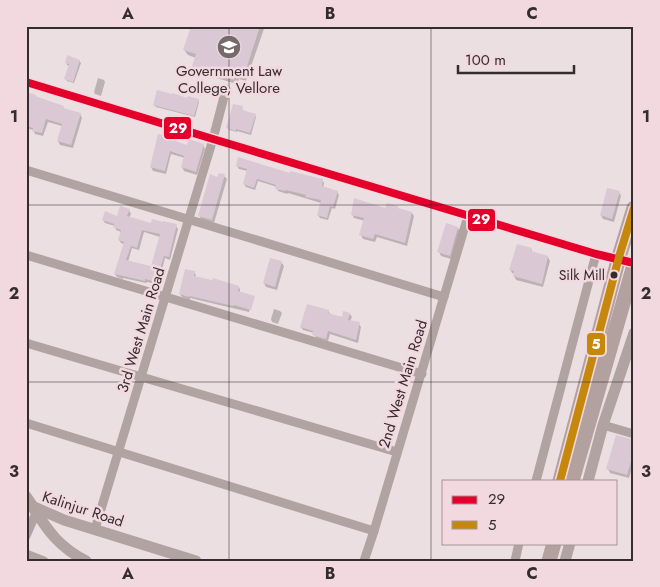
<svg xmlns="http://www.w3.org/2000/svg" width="660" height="587" font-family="Jost,sans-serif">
  <rect width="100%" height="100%" fill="#ecdfe2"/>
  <g fill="#0003" fill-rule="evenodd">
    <path d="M192 26H265L246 81 239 79 237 84 196 72 193 66 196 58 188 55 184 50Z"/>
    <path d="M79 61 81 63 74 83 67 81 66 79 70 66 67 65 66 62Z"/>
    <path d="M98 78 104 80 105 82 101 96 95 94 94 92Z"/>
    <path d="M26 93 35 96 37 98 63 107 65 110 80 114 82 118 73 148 60 145 58 141 62 126 48 122 43 136 35 134 33 130 26 128Z"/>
    <path d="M198 100 199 102 195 117 156 107 154 105Z"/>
    <path d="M242 108 243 111 255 115 256 117 251 135 237 131V132L229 130 228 128Z"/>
    <path d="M172 138 174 142 188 147 203 145 205 149 197 175 184 171 182 167 185 158 171 154 166 174 153 171 151 167Z"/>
    <path d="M237 166 322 180 324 183 323 188 337 192 339 195 335 209 332 208 328 220 320 218 318 215 321 203 288 193 287 194 278 191 277 187 258 181 255 190 246 187 244 184 248 171 239 169Z"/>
    <path d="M224 176 227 179 214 223 201 219 199 215 218 178Z"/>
    <path d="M619 192 621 196 614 222 603 219 601 215Z"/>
    <path d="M386 209 412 213 414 216 407 246 377 237 375 242 363 239 361 235 365 221 354 218 352 214Z"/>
    <path d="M129 210 131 214 129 218 151 225 176 226 178 229 170 260 165 258 158 285 147 282 146 283 123 278V279L117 277 115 274 124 244 121 243 119 240 121 232 116 230 115 226 105 223 103 220 118 217ZM144 232 160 237 152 268 128 262 132 248 139 250Z"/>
    <path d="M458 228 460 231 451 259 441 256 439 252Z"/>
    <path d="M531 249 533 253 548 257 550 261 543 287 516 280 514 276 515 274 512 273 510 269Z"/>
    <path d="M281 262 284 266 277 290 266 287 264 283Z"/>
    <path d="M194 272 196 275 195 277 239 287 240 290V293L253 297 249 312 190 298V300L182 297 180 294Z"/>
    <path d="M274 309 280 311 282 313 278 324 272 322 271 319Z"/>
    <path d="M328 311 331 315 342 318 350 314 352 317 350 321 359 324 361 327 358 343 330 334 328 341 316 338 314 333 303 330 301 327Z"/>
    <path d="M634 374V390L631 386Z"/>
    <path d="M634 441V462L629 478 610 473 608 469Z"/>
  </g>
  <g fill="#dac8d5" fill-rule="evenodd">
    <path d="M191 26H260L244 76 236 74 234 80 192 66 196 54 183 50Z"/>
    <path d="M67 55 80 60 73 82 64 79 69 64 65 63Z"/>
    <path d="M157 90 172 94 173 93 187 98 188 96 199 99 194 116 153 105Z"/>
    <path d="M26 92 36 95 35 96 64 106 63 108 81 113 71 145 57 141 62 124 46 119 42 133 32 131 33 128 26 126Z"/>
    <path d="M233 104 243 106 242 110 256 114 250 133 236 129V131L226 128Z"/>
    <path d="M158 134 173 137 172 140 187 145 189 139 204 144 196 172 181 167 184 156 170 151 165 171 150 167Z"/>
    <path d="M238 157 290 173V171L323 179 322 186 338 191 333 207 330 206 327 218 317 215 321 200 305 197 306 195 286 190V191L275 189 276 185 257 179 254 188 243 184 247 169 236 166Z"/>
    <path d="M219 173 225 174 212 220 198 216 210 174 217 177Z"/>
    <path d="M607 188 620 191 612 219 600 215Z"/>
    <path d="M354 198 385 208 387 203 398 206V208L412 212 405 243 375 234 373 239 359 235 364 218 351 215Z"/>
    <path d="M120 206 130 209 127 216 151 223 152 219 163 222V221L177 224 169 257 164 256 156 282 145 279V281L114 274 124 242 118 240 121 230 113 227 114 224 102 220 105 211 117 216ZM142 230 160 234 151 266 126 260 131 246 137 248Z"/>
    <path d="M446 223 458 227 450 256 437 252Z"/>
    <path d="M517 244 532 248 531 251 548 256 542 284 513 276 514 271 509 270Z"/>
    <path d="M270 258 282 261 275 287 263 283Z"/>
    <path d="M185 269 195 271 194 276 212 280 213 278 239 286 238 291 255 296 251 310 234 305 233 306 189 296V297L179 294Z"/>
    <path d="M307 304 329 310 328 313 342 317 343 311 350 313 348 320 360 322 356 340 328 331 326 339 312 335 313 331 300 327Z"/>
    <path d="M616 435 634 440V452L627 475 606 469Z"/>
  </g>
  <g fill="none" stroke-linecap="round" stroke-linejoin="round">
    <g stroke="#b0a3a1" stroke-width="9">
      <path d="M26 82 213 139 596 254 634 263"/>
      <path d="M26 170 444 297"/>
      <path d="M26 255 422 374"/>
      <path d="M26 343 397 452"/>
      <path d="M26 423 374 531"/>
      <path d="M603 425 634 434"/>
      <path d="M536 481 596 254"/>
      <path d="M95 529 213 139 226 89"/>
      <path d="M26 536 36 513"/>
      <path d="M26 554 44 561"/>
      <path d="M364 561 374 531 468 216"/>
      <path d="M515 561 519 543"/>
    </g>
    <g stroke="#b0a3a1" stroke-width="11">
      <path d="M588 481 603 425 634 333"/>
      <path d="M86 561C59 547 48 531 32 506L64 520 196 561"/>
      <path d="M565 561 570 543"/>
    </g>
    <path stroke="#b0a29f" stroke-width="12" d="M26 497 32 506"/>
    <g stroke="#b2a19f" stroke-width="15">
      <path d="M560 481 619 257 634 208"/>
      <path d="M572 481 634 265"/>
      <path d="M549 561 554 543"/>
    </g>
    <g stroke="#f2d9df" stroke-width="11">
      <path id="bus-1" d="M26 82 213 139 596 254 634 263"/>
    </g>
    <g stroke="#f2d9df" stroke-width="11">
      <path id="bus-2" d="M560 481 619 257 634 208"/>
    </g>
    <use href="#bus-1" stroke="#e4002b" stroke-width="8"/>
    <use href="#bus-2" stroke="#c6880c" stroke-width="8"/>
  </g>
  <path fill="none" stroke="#352c2e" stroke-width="1" stroke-opacity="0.55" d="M229 26V561M431 26V561M26 205H634M26 382H634"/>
  <defs>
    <g id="university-disc" transform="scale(1.25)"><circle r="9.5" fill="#756b6d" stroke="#f2d9df"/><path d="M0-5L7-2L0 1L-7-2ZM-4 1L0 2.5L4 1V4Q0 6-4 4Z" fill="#fff"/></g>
  </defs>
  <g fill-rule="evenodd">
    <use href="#university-disc" x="229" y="47"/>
  </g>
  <circle fill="#352c2e" stroke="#f2d9df" stroke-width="2" cx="614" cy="275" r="4.5"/>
  <g text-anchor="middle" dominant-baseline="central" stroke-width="5" stroke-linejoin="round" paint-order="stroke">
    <g font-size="14" fill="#352c2e" stroke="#f2d9df" text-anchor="end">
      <text x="605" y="275">Silk Mill</text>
    </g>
    <g font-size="15" fill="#352c2e" stroke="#f2d9df">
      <text x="229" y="71">Government Law<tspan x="229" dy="17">College, Vellore</tspan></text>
    </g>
    <g font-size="15" fill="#352c2e" stroke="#f2d9df">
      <text transform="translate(141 330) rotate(-73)">3rd West Main Road</text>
      <text transform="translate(403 384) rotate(-73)">2nd West Main Road</text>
      <text transform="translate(83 509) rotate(18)">Kalinjur Road</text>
    </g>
  </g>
  <g stroke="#f2d9df" stroke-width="2">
    <rect x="163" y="116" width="29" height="24" rx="5" fill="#e4002b"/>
    <rect x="467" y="208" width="29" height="24" rx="5" fill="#e4002b"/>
    <rect x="586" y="332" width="20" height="24" rx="5" fill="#c6880c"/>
  </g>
  <g font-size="14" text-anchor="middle" font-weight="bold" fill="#fff">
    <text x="178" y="133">29</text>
    <text x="481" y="224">29</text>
    <text x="596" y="349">5</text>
  </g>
  <rect width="660" height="587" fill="none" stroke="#f2d9df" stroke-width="55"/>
  <rect x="442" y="480" width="175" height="65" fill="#f2d9df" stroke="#a69498"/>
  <rect x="452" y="496" width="25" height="8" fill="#e4002b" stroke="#a69498"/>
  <text x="488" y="504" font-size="15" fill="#352c2e">29</text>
  <rect x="452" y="521" width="25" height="8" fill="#c6880c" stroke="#a69498"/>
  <text x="488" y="530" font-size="15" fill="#352c2e">5</text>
  <path d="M458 65v8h116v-8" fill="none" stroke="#352c2e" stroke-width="2.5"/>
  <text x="465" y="65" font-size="15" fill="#352c2e" stroke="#f2d9df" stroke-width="4" paint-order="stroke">100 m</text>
  <rect x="28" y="28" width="604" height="532" fill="none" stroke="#352c2e" stroke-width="2"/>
  <g font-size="16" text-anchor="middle" font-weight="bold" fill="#352c2e">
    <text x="128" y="19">A</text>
    <text x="330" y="19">B</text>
    <text x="532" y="19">C</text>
    <text x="14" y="122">1</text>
    <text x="646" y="122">1</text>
    <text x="14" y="299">2</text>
    <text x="646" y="299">2</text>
    <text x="14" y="477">3</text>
    <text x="646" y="477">3</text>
    <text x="128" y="579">A</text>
    <text x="330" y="579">B</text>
    <text x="532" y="579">C</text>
  </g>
</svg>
